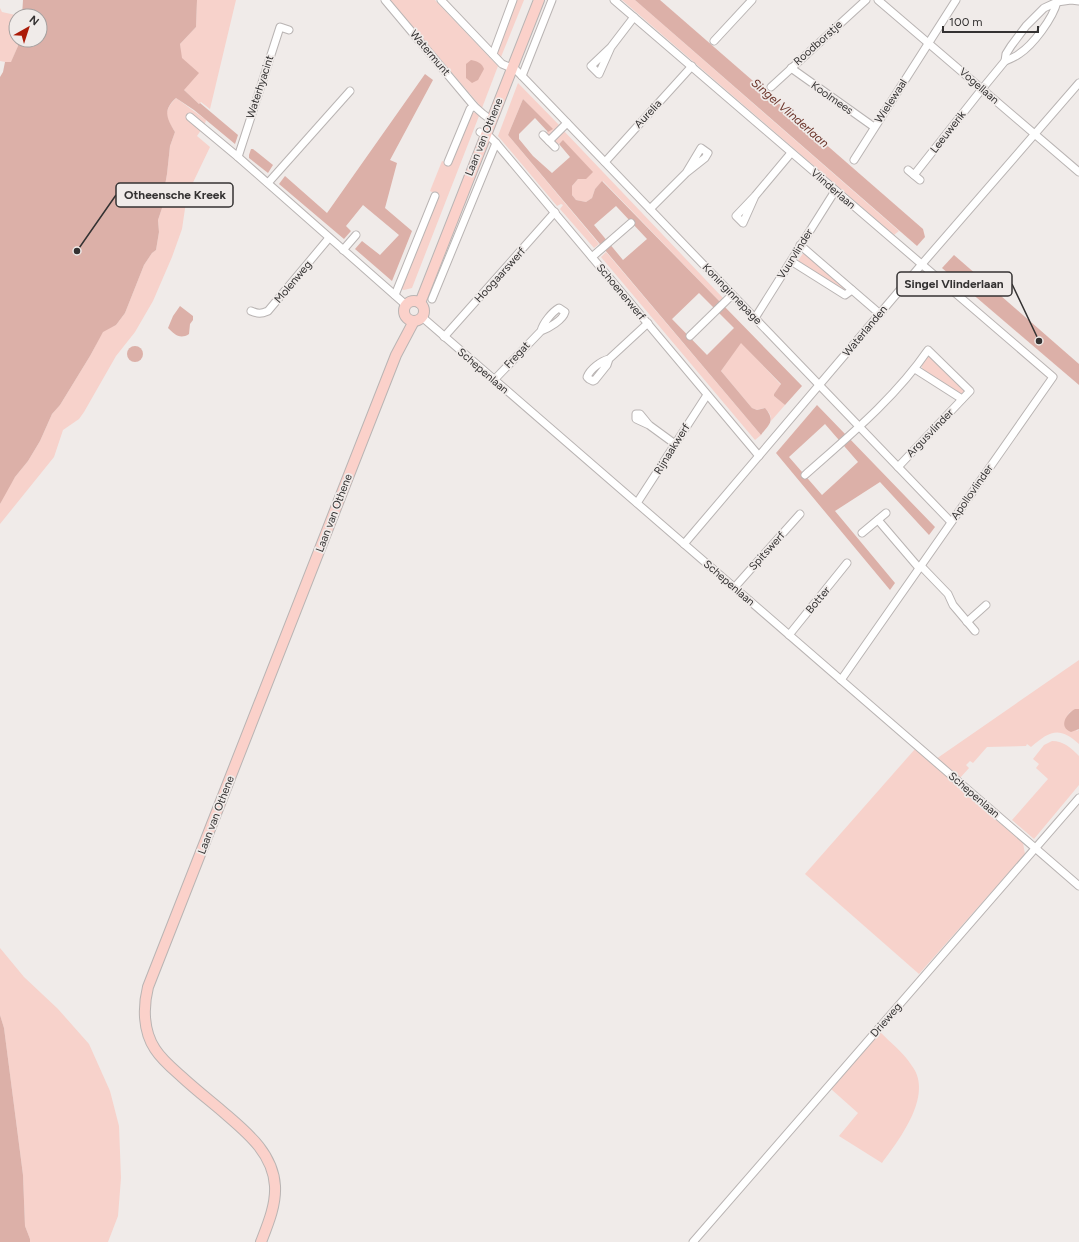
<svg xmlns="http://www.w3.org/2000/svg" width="1079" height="1242" font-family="Figtree,sans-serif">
  <rect width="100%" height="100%" fill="#f0ebe9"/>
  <g fill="#f7d2cb">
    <path d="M197 0H236L210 109 201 102 199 104 184 90 180 44 196 27Z"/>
    <path d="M390 0H435L498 66 482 108Z"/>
    <path d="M515 0H524L501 57 495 52Z"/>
    <path d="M622 0H635L899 231 894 235Z"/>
    <path d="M0 8 2 12 20 16H16V40H19L18 46 11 63 0 61Z"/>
    <path d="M518 83 561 127 549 137 545 133 552 129 523 99 508 135 599 244 594 248 560 209 563 205 561 204 557 206 498 136Z"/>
    <path d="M176 98 206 120 204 127 201 130 197 136 210 147 187 195 182 229 172 257 153 301 135 332 116 356 84 412 79 419 63 430 54 457 0 524V504L6 491 15 477 28 461 40 441 52 414 60 405 90 356 103 331 116 325 125 313 144 265 152 253 156 250 159 232 158 220 162 208V202L167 174 170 146 175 132C165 116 163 112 176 98Z"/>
    <path d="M472 112 476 113 479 116 412 288 404 290 401 289 438 195 430 191 442 161 450 164Z"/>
    <path d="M563 130 723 298 721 303 603 181 595 189 592 198 586 202 576 200 572 195V186L578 179H586L563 141 556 145 554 141Z"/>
    <path d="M606 252 761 435 755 440 601 257Z"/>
    <path d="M804 252 847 289 846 292 797 262Z"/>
    <path d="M741 342 781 385 774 394V396L785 405 771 421C772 416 768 410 764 408L757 410 752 408 721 371Z"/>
    <path d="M926 357H931L966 391 962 395 923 370 921 365Z"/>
    <path d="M1079 660V709L1070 712 1067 716 1077 731 1079 729V744C1059 726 1050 731 1031 747L1027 744 1026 746 987 747 973 763 970 761 966 765 969 768 960 778 956 777 936 759Z"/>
    <path d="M1052 741C1064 741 1071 748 1079 756V785L1034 839 1012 820 1048 779 1036 768 1039 764 1033 759 1044 745Z"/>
    <path d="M915 749 1023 843 1025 854 919 974 805 874Z"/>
    <path d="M0 948 24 977 58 1009 89 1044 110 1091 119 1126 121 1178 118 1216 108 1242H30V1239L25 1226 23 1175 4 1028 0 1015Z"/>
    <path d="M880 1032C891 1043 904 1053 912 1066 934 1095 899 1140 882 1163L839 1136 858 1113 831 1089Z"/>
  </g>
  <g fill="#dcb0a8" fill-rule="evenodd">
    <path d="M23 0H197L196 27 180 44 182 58 199 73 184 90 199 104 200 103 238 135 235 144 194 110 176 98C163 110 166 117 175 132L170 146 167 174 162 202V208L158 220 159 232 156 250 152 253 144 265 125 313 116 325 103 332 90 356 60 405 52 414 40 441 28 461 15 477 0 504V77L3 72 5 62H11L18 46 19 40H40V16H22Z"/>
    <path d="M635 0H660L923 229 925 237 917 246Z"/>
    <path d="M471 60C477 61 482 63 484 69L478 80 472 83 466 78V64Z"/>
    <path d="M425 74 433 80 390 160 397 163 385 208 412 231 392 281 355 249 362 241 380 255 399 235 363 205 346 226 351 231 344 239 279 184 285 176 327 213Z"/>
    <path d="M523 99 553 129 548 132 535 118 519 134V139L533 156 552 173 570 157 559 144 563 140 593 172 586 179H578L572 186V195L576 200 586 202 592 198 595 189 602 181 802 386 785 405 774 396V394L781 384 741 343 721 371 752 408 757 410 765 408C776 421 769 424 761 435L508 135ZM616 206 647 239 623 260 594 225ZM699 293 734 328 707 355 672 319Z"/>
    <path d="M251 149H253L273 165 268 173 249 158V155Z"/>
    <path d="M954 255 1079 364V385L942 268Z"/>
    <path d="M180 306 193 316V320L190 324 189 334C180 340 174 334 168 328L173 316Z"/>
    <circle cx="135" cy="354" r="8"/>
    <path d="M817 405 935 527 929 535 880 482 835 511 895 583 890 590 776 453ZM825 424 858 462 822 495 789 457Z"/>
    <path d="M1075 709H1079V729L1071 732C1058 727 1066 714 1075 709Z"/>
    <path d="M0 1000V1015L4 1028 23 1175 25 1226 30 1239V1242H0Z"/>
  </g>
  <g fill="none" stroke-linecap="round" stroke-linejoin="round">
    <g stroke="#b9b4b3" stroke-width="9">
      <g id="street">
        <path d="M385 0 474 106 483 114 491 120"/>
        <path d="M441 0 502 64 516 70 522 76 951 522"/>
        <path d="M614 0 1053 377 841 680"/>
        <path d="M878 0 1079 172"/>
        <path d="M714 41 752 0"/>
        <path d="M611 47 599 74 591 66 611 47 634 17"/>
        <path d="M493 54 513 0"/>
        <path d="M1005 61C1010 59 1015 57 1019 54 1033 45 1053 18 1057 2"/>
        <path d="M791 68 874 127"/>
        <path d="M522 76 552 0"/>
        <path d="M771 87 866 0"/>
        <path d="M190 117 238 157 406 305"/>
        <path d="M480 132 490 137 496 143 759 456"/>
        <path d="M543 135 555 147"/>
        <path d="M549 141 567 123"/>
        <path d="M238 157 280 27 289 30"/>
        <path d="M854 160 956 0"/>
        <path d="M448 162 470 109 474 106"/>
        <path d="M605 162 692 66"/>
        <path d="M908 170 920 180"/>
        <path d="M914 175 982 89 1005 61 1006 54 1011 46 1026 26 1044 8 1057 2 1071 0 1079 1"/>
        <path d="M268 183 350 91"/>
        <path d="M755 196 743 223 736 216 755 196 791 153"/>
        <path d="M650 209 686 173 705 158 708 153 701 148 686 173"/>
        <path d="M800 245 880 314"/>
        <path d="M343 250 356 235"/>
        <path d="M592 257 631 223"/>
        <path d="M791 261 845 295 852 290"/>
        <path d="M395 295 435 196"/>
        <path d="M432 299 496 143"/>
        <path d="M251 311C258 314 261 314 268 311L329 238"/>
        <path d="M422 317 1079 886"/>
        <path d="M755 318 835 191"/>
        <path d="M690 336 732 295"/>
        <path d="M444 337 555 212"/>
        <path d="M609 359 607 365 595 380 593 381 589 379 587 377C590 369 601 361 609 359L648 323"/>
        <path d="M915 369 962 399"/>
        <path d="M494 380 541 331C543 323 552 312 559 308L565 312C563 320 549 328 541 331"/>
        <path d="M649 425 636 419V414H640L649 425 675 444"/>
        <path d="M805 475C849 436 895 398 928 350L970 391 898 467"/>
        <path d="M637 503 707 395"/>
        <path d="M878 520 919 568"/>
        <path d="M862 533 886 513"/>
        <path d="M684 544 922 264 1079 83"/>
        <path d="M921 566 948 594 953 605 975 631"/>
        <path d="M734 588 800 514"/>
        <path d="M967 622 986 605"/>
        <path d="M789 635 847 563"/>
        <path d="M693 1242 1079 798"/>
      </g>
    </g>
    <g stroke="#b9b4b3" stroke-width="12">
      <g id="secondary">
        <circle cx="414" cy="311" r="10"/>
        <path d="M420 303 539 0"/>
        <path d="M261 1242C268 1224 276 1205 275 1186 273 1152 245 1131 222 1111 209 1100 195 1089 182 1077 173 1069 162 1060 155 1049 143 1031 143 1007 148 987L396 355 414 321"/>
      </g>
    </g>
    <use href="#street" stroke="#fff" stroke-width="7"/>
    <use href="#secondary" stroke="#fbd1ca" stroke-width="10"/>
  </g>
  <g text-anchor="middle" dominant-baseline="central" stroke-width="3.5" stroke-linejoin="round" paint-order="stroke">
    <g font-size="11" fill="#343232" stroke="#f0ebe9">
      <text transform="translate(818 43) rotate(-42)">Roodborstje</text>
      <text transform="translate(430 53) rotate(50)">Watermunt</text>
      <text transform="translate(979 86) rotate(41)">Vogellaan</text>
      <text transform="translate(260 87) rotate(-72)">Waterhyacint</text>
      <text transform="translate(832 98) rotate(35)">Koolmees</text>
      <text transform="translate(891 101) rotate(-57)">Wielewaal</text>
      <text transform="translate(648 114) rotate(-47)">Aurelia</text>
      <text transform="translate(948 132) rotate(-52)">Leeuwerik</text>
      <text transform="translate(484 137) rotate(-68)">Laan van Othene</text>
      <text transform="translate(833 189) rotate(41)">Vlinderlaan</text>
      <text transform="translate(795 254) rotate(-58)">Vuurvlinder</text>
      <text transform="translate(500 275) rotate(-48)">Hoogaarswerf</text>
      <text transform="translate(293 282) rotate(-50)">Molenweg</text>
      <text transform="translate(621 292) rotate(50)">Schoenerwerf</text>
      <text transform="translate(732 294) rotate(46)">Koninginnepage</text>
      <text transform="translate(865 331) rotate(-50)">Waterlanden</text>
      <text transform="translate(517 355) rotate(-47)">Fregat</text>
      <text transform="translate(483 371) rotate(41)">Schepenlaan</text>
      <text transform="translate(930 433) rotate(-46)">Argusvlinder</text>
      <text transform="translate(672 449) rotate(-58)">Rijnaakwerf</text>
      <text transform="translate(972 492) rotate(-55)">Apollovlinder</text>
      <text transform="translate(334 513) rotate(-69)">Laan van Othene</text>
      <text transform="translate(767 551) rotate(-48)">Spitswerf</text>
      <text transform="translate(729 583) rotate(41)">Schepenlaan</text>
      <text transform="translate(818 600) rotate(-50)">Botter</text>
      <text transform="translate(974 795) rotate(41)">Schepenlaan</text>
      <text transform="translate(216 815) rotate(-69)">Laan van Othene</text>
      <text transform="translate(886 1020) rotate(-49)">Drieweg</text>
    </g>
    <g font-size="12" font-style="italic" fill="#6a3228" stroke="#f0ebe9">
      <text transform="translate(790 113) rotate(41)">Singel Vlinderlaan</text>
    </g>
  </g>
  <path fill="none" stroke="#343232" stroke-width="1.5" d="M77 251L116 195M1039 341L1012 284"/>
  <g fill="#343232" stroke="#f0ebe9" stroke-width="1.5">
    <circle cx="77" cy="251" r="4"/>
    <circle cx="1039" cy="341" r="4"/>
  </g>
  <g fill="#f0ebe9" stroke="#343232" stroke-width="1.5">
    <rect x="116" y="183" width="117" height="24" rx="4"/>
    <rect x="897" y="272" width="115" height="24" rx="4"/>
  </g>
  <g font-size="12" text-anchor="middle" font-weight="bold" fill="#343232">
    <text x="175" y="199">Otheensche Kreek</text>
    <text x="954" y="288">Singel Vlinderlaan</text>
  </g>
  <g transform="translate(28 28) rotate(39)"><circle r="19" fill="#f0ebe9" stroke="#a5a1a0"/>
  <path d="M0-3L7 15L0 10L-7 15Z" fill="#ab1b08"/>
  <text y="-6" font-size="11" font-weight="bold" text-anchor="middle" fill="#343232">N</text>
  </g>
  <path d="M943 26v6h95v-6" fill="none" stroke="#343232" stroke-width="2"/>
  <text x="949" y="26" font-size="12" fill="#343232" stroke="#f0ebe9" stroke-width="3" paint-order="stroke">100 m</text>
</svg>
